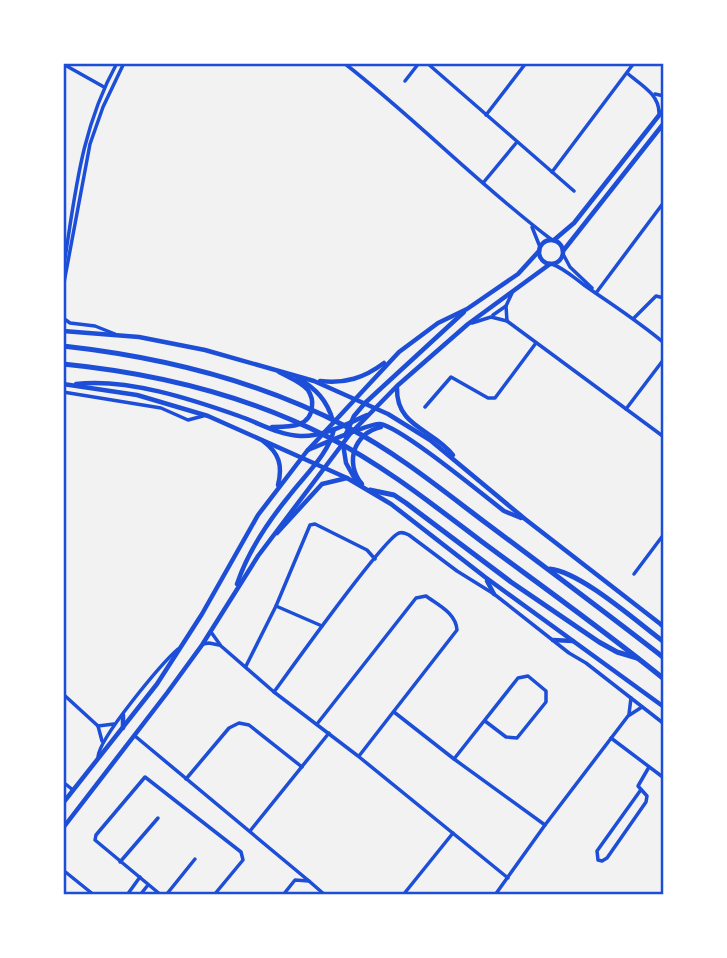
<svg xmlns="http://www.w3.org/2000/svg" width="727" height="958" font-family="'Times New Roman',serif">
  <rect width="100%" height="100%" fill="#f2f2f2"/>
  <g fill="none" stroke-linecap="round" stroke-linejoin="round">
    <g stroke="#1d4ed8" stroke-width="3.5">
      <path d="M344 63C416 119 479 185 552 240"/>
      <path d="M427 63 574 191"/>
      <path d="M63 64 104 87"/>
      <path d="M627 73C641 85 659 94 659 113"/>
      <path d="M405 81 419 63"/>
      <path d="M655 94 664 96"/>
      <path d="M486 115 526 63"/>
      <path d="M552 172 634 63"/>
      <path d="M483 183 517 142"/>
      <path d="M532 227 540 247"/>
      <path d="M563 254 570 267 592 288"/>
      <path d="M552 264C565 269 573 277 584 285 611 304 638 321 664 343"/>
      <path d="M63 271C75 197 80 130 117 63"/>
      <path d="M63 288 90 144 103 107 124 63"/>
      <path d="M596 293 664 202"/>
      <path d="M493 315 506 306"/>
      <path d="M63 318 70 323 95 326 115 334"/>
      <path d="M634 318 656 296 664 298"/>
      <path d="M507 321 506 306 512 293"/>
      <path d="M472 323 491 317 507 321 664 437"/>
      <path d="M63 392 161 408 188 420 203 416"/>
      <path d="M425 407 451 377 488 398H495L536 343"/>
      <path d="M626 409 664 359"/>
      <path d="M634 574 664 534"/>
      <path d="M276 606 322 626"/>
      <path d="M211 632 221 646 274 692 358 756 508 878"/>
      <path d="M203 644 209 643 219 645"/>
      <path d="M246 666 276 606 310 525 315 524 367 550 375 559"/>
      <path d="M274 692C290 670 384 538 399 533 403 532 405 533 409 535L457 571 494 594 569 653 586 663 663 723"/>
      <path d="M63 694 98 726 102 741"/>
      <path d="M394 712 454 759 545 825"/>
      <path d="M629 714 631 698"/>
      <path d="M317 724 416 598 426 596C438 605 456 613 457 630L359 756"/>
      <path d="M98 726 114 724"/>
      <path d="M135 736 309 881"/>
      <path d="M611 738 664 778"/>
      <path d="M98 757C99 738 161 664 178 649"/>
      <path d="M454 759 518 678 528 676 546 691V702L517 738 506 737 485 721"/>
      <path d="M186 779 229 728 239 723 249 725 302 767"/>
      <path d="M63 782 73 790"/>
      <path d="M640 791 597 851 598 860 602 861 607 858 646 802 647 796 638 786 649 767"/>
      <path d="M250 831 329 733"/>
      <path d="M120 862 158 818"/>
      <path d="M127 895 140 877"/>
      <path d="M140 895 148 885"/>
      <path d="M161 895 95 840 96 835 145 777 241 852 243 860 214 895"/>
      <path d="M166 895 195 859"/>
      <path d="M283 895 295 880 309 881 325 895"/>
      <path d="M403 895 453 833"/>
      <path d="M495 895 545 825 628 716 642 707"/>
    </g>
    <path stroke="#1d4ed8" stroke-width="3.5" d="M63 870 94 895"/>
    <g stroke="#1d4ed8" stroke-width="4.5">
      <circle cx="551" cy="252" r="12"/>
      <path d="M554 240 574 223 664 109"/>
      <path d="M563 251 664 123"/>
      <path d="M63 331 139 337 205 350 314 381 388 414 430 440 525 519 663 626"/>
      <path d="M298 378C316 389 327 400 333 421"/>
      <path d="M320 381C345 384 364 378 384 363"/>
      <path d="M63 384 137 395 208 416 347 478 391 504 485 577 664 707"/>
      <path d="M76 384C127 378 191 399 239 416 259 423 279 435 300 436 323 437 347 424 367 415"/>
      <path d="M397 388C396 427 433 429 453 455"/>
      <path d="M272 427C288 427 311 428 312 406 313 400 311 395 308 390 301 382 288 377 279 372"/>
      <path d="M345 436 354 416 365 403 464 312"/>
      <path d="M263 441C279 453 283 465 278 485"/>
      <path d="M343 444 346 463 356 481"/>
      <path d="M308 450C320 445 370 423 380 424 401 427 482 494 504 511L521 518"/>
      <path d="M362 484C344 463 354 433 381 427"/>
      <path d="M277 533 322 484 347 478"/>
      <path d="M487 581 494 594"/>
      <path d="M237 584C248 551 267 523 289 496 304 476 329 454 334 429"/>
      <path d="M553 640 573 641"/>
      <path d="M663 722 664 723"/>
      <path d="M123 728V715"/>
      <path d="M63 803 157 684 202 614 258 515 307 451 399 352 438 323 467 309 518 274 539 251"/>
      <path d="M63 828 167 693 202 645 258 556 350 434 397 386 468 324 550 264"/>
    </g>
    <g stroke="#1d4ed8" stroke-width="5">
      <path d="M63 346C162 357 258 380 347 427 397 453 441 489 486 523 546 568 605 612 664 658"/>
      <path d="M63 364C154 373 246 395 328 437 383 465 432 504 481 541 543 587 605 631 664 679"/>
      <path d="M370 490 394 495 406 503 511 582 599 642 617 652 637 658"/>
      <path d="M550 569C581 572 637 622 664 642"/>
      <path d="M662 625 664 626"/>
    </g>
  </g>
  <rect width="727" height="958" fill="none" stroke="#ffffff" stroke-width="130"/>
  <rect x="65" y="65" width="597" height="828" fill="none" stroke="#1d4ed8" stroke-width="2.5"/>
</svg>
